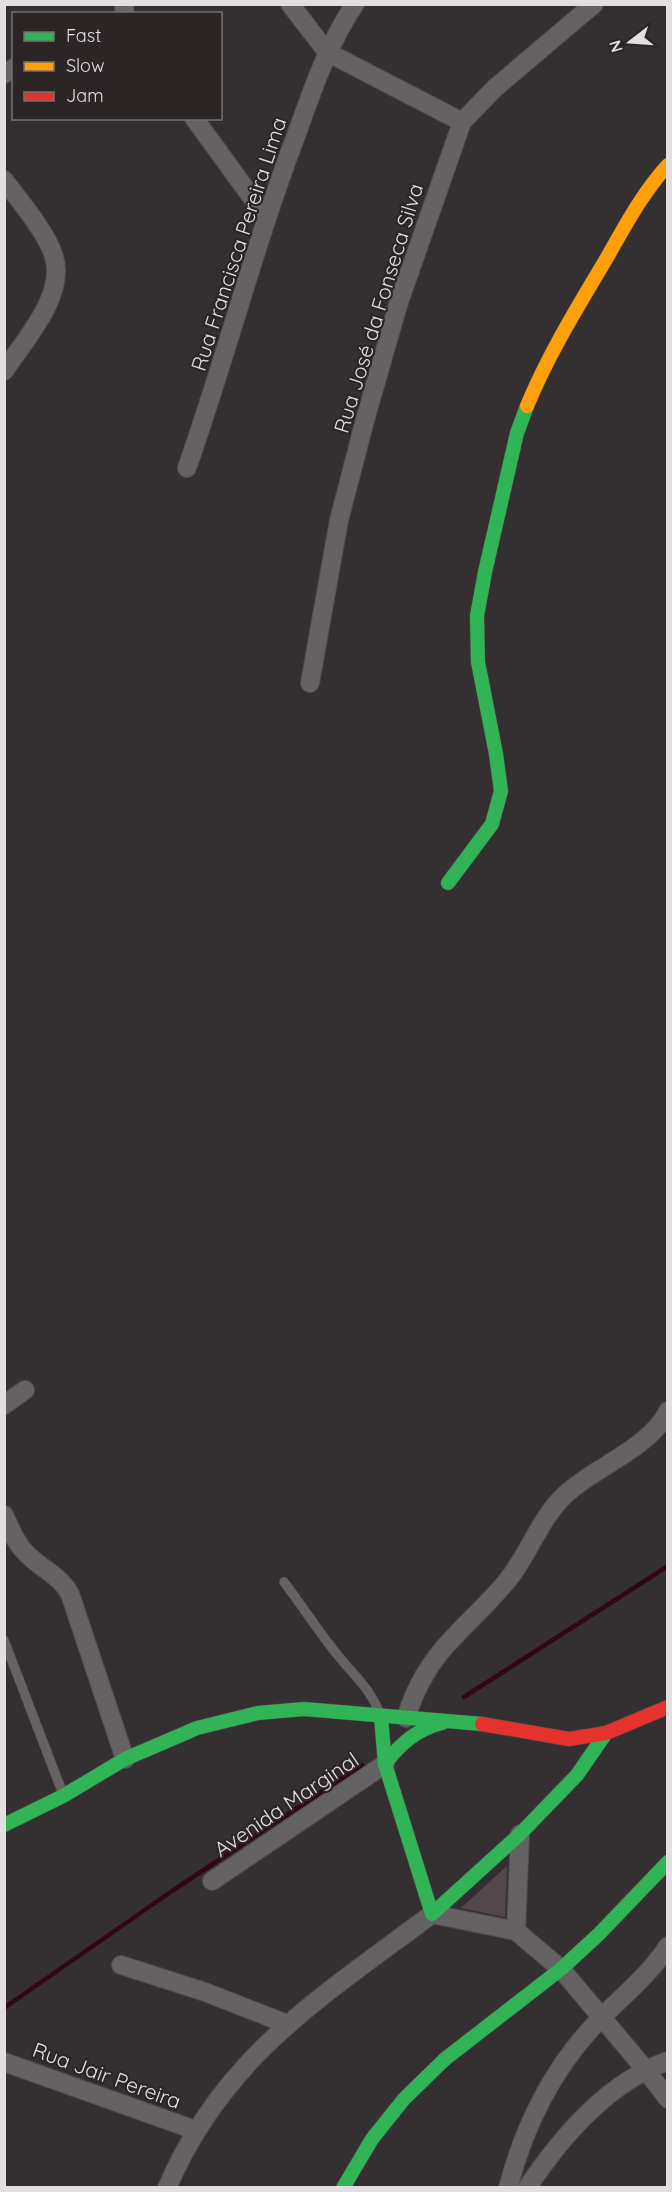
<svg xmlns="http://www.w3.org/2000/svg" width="672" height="2192" font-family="Quicksand,sans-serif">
  <rect width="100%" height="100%" fill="#343031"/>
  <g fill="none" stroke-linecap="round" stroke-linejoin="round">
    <g stroke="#320618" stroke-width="4.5">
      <path d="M464 1697 668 1566"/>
      <path d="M4 2008 172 1891 362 1765"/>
    </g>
  </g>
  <path fill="#54474b" d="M507 1866 505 1917 461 1908Z"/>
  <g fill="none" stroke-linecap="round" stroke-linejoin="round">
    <g stroke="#504c4d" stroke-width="10">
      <g id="lane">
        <path d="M284 1582C303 1607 320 1634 340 1658 355 1676 372 1691 380 1715"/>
        <path d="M4 1640 63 1794"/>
      </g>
    </g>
    <g stroke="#504c4d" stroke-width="20">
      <g id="street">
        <path d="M124 4 125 14"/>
        <path d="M290 4 327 52 462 122"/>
        <path d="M4 74 14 68"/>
        <path d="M194 118 266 217"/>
        <path d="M4 180C19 200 48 234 54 257 66 295 24 341 4 371"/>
        <path d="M187 468C226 357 255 243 297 133 313 88 328 44 355 4"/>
        <path d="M310 683 339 520 365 420 398 305 462 122 495 88 594 4"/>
        <path d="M4 1405 25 1390"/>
        <path d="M4 1515C10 1528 15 1542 25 1552 39 1568 59 1574 70 1594L125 1759"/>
        <path d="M406 1718C415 1688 432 1659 454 1637 474 1615 496 1597 513 1573 533 1545 544 1510 573 1488 601 1465 652 1445 668 1411"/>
        <path d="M212 1881 385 1764"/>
        <path d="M516 1931 561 1969 645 2069 668 2099"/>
        <path d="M121 1965 205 1992 287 2024"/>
        <path d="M4 2062 195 2130"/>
        <path d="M167 2188C223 2056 323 1996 432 1914L516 1931 520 1834"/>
        <path d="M508 2188C525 2123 554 2065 602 2017 625 1994 650 1974 668 1946"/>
        <path d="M527 2188C562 2136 608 2082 668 2061"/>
      </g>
    </g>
    <g stroke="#504c4d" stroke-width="15">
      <g id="fast">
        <path d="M448 883 492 824 501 791 496 754 478 662 477 616 485 572 517 433 527 406"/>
        <path d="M381 1717 385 1764 432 1914 520 1834 577 1775 606 1733"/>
        <path d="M385 1764C400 1744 417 1729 442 1723"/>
        <path d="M4 1825 63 1796 125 1759 197 1728 258 1713 304 1709 482 1724"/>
        <path d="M343 2188 372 2139 404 2099 445 2059 561 1969 599 1934 668 1862"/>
      </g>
    </g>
    <g stroke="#504c4d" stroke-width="15">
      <path id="slow" d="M527 406C548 355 577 308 605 261 624 228 642 193 668 165"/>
    </g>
    <g stroke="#504c4d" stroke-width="15">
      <path id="jam" d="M482 1724 569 1739 606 1733 668 1707"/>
    </g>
    <use href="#lane" stroke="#656263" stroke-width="9"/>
    <use href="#street" stroke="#656263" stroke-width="18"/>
    <use href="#fast" stroke="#30b455" stroke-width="14"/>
    <use href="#slow" stroke="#ff9f0a" stroke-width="14"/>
    <use href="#jam" stroke="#e5322d" stroke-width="14"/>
  </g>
  <g text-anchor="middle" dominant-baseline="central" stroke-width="4.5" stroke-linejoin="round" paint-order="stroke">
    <g font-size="21" fill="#e3dfe0" stroke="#2b2526">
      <text transform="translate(238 244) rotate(-72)">Rua Francisca Pereira Lima</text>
      <text transform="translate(378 308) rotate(-73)">Rua José da Fonseca Silva</text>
      <text transform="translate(286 1804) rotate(-34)">Avenida Marginal</text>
      <text transform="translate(107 2075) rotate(20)">Rua Jair Pereira</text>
    </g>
  </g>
  <rect width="672" height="2192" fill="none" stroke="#e3dfe0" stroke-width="12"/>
  <rect x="12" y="12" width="210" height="108" fill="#2b2526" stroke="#756f70" stroke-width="1.5"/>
  <rect x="24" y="32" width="30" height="9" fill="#30b455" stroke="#756f70" stroke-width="1.5"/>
  <text x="66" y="42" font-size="18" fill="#e3dfe0">Fast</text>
  <rect x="24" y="62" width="30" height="9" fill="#ff9f0a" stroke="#756f70" stroke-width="1.5"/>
  <text x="66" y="72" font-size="18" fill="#e3dfe0">Slow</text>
  <rect x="24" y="92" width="30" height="9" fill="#e5322d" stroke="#756f70" stroke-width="1.5"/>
  <text x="66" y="102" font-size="18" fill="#e3dfe0">Jam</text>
  <g transform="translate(630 42) rotate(253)" stroke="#2b2526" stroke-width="4.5" paint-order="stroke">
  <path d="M0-4.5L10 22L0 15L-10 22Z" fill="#e3dfe0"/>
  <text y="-9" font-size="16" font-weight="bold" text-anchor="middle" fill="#e3dfe0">N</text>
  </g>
</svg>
